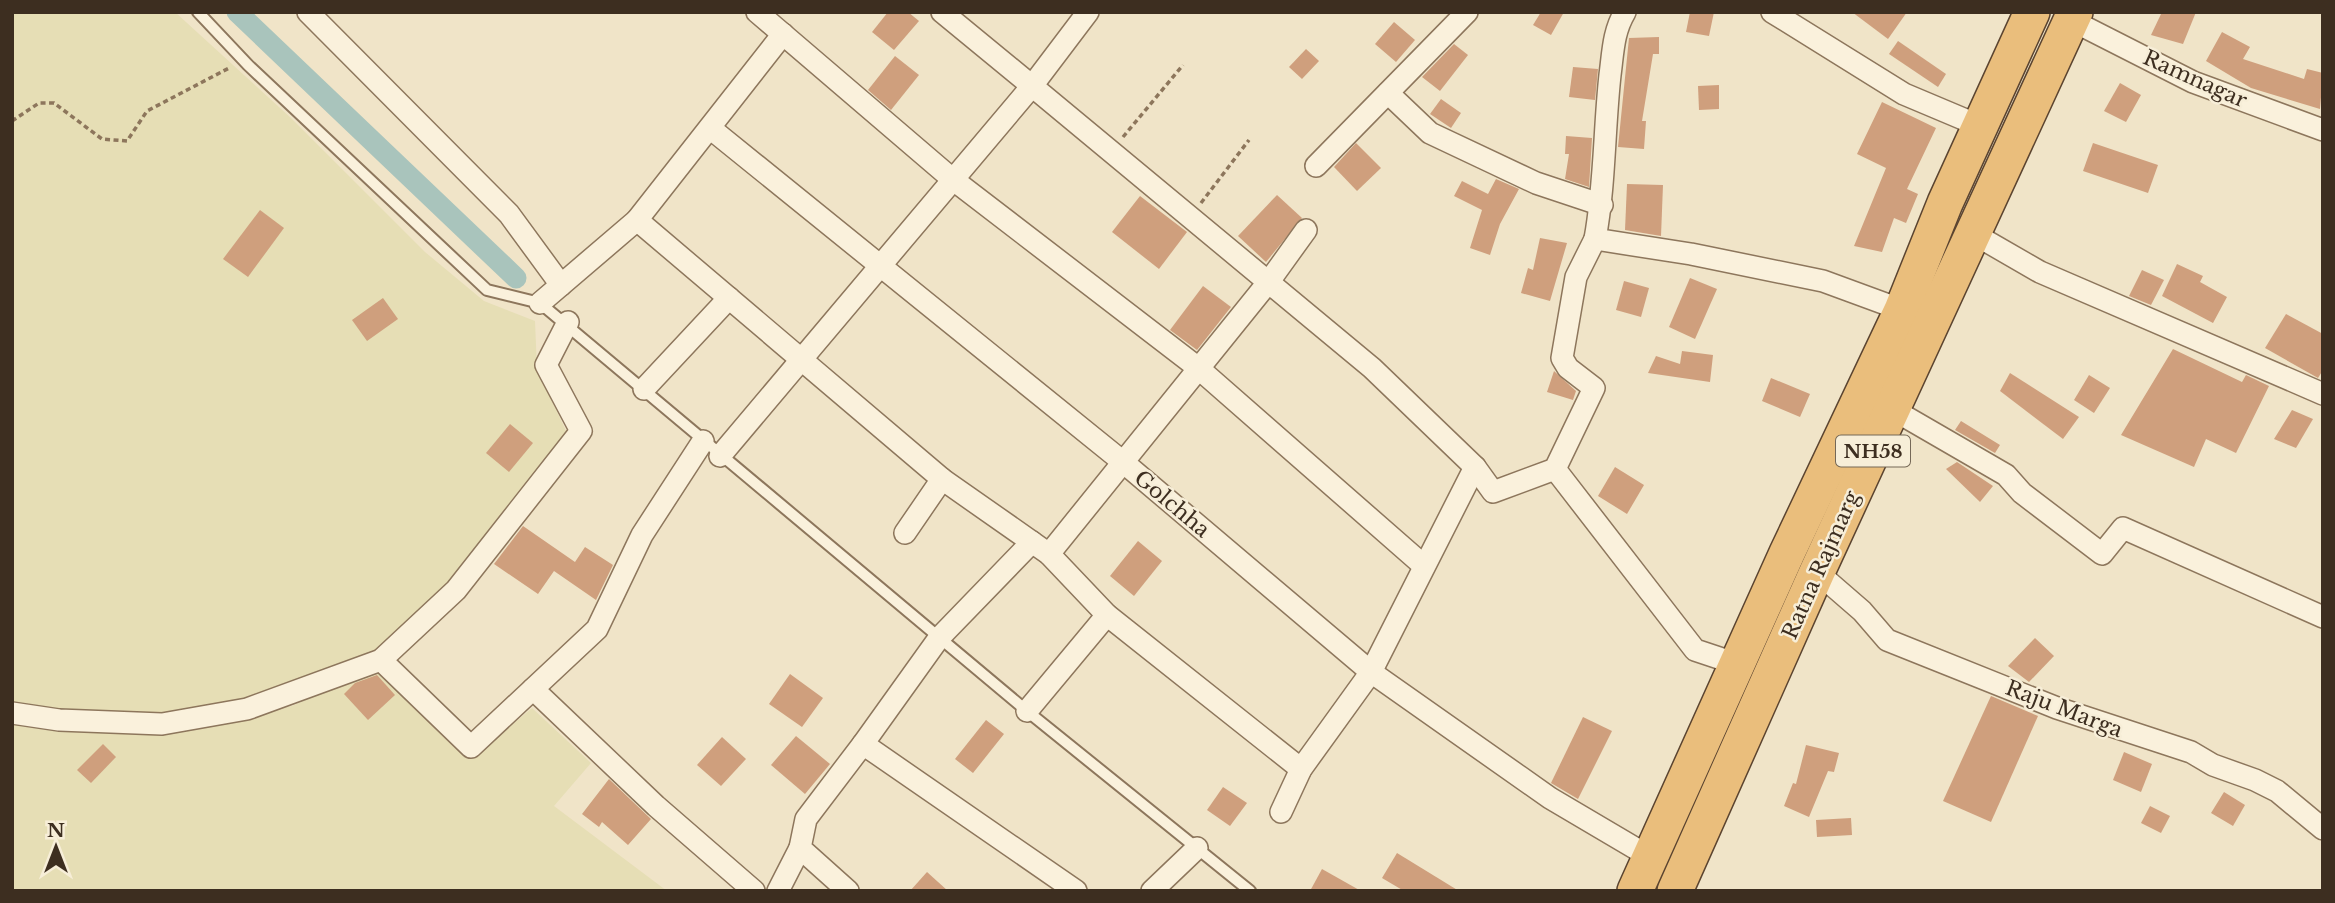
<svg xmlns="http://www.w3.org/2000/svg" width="2335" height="903" font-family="'Libre Baskerville',serif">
  <rect width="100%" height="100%" fill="#f0e4c8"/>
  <g fill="#e6deb5">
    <path d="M12 12H175L291 118 425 252 484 301 535 321 537 369 567 433 505 509 445 593 378 654 243 705 163 718 12 708Z"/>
    <path d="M378 668 475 756 532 708 591 763 554 806 667 891H12V720L68 732 197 725 292 706Z"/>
  </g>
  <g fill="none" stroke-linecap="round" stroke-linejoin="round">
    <path stroke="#a9c4bc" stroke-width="21" d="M237 12 516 278"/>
  </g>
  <g fill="#cf9f7d">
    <path d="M888 12H908L919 21 894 50 872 32Z"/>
    <path d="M1541 12H1564L1551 35 1533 25Z"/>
    <path d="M1690 12H1714L1709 36 1686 32Z"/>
    <path d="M1852 12H1907L1888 39Z"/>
    <path d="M2162 12H2196L2183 44 2151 35Z"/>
    <path d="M1394 22 1415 40 1396 62 1375 44Z"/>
    <path d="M2222 32 2250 47 2243 59 2304 79 2307 69 2323 73 2320 109 2251 88 2206 61Z"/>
    <path d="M1659 37V54H1653L1642 121H1646L1644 149 1618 147 1629 38Z"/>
    <path d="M1898 41 1946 74 1938 87 1889 54Z"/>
    <path d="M1454 44 1468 55 1440 91 1422 77Z"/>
    <path d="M1306 49 1319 61 1302 79 1289 67Z"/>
    <path d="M895 56 919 75 891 110 868 90Z"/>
    <path d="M1573 67 1598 69 1595 100 1569 97Z"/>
    <path d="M2120 83 2141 95 2126 122 2104 111Z"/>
    <path d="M1719 85V109L1699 110 1698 86Z"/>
    <path d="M1441 99 1461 113 1451 128 1430 114Z"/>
    <path d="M1882 102 1936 128 1907 189 1918 194 1906 223 1894 218 1882 252 1854 246 1886 168 1857 154Z"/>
    <path d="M1566 136 1592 138 1589 187 1565 179 1569 154H1565Z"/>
    <path d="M1356 143 1381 168 1357 191 1334 167Z"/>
    <path d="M2093 143 2158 165 2148 193 2083 171Z"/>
    <path d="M1496 179 1519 189 1500 224 1490 255 1470 248 1482 210 1454 196 1462 181 1488 194Z"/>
    <path d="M1627 184 1663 185 1661 236 1625 230Z"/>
    <path d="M1277 195 1302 218 1266 262 1238 236Z"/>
    <path d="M1140 196 1187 232 1159 269 1112 232Z"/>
    <path d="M260 210 284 228 248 277 223 259Z"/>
    <path d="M1540 238 1567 243 1550 301 1521 293 1528 268 1533 270Z"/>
    <path d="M2177 264 2203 276 2200 282 2227 297 2213 323 2162 296Z"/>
    <path d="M2142 270 2164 280 2151 305 2129 296Z"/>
    <path d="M1690 278 1717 289 1695 339 1669 327Z"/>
    <path d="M1624 281 1649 288 1641 317 1616 310Z"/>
    <path d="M1203 286 1231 307 1197 350 1170 330Z"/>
    <path d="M383 298 398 319 367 341 352 320Z"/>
    <path d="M2286 314 2323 334V370L2318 378 2265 348Z"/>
    <path d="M2173 349 2242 382 2246 375 2269 386 2236 453 2206 439 2194 467 2121 435Z"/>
    <path d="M1682 351 1713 355 1710 382 1648 373 1656 356 1680 364Z"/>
    <path d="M1554 371 1576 391 1573 400 1547 392Z"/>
    <path d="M2010 373 2079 417 2063 439 2000 391Z"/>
    <path d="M2089 375 2110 388 2094 413 2074 400Z"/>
    <path d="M1771 378 1810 394 1800 417 1762 401Z"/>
    <path d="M2292 410 2313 419 2296 448 2274 439Z"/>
    <path d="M1961 421 2000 445 1995 453 1955 430Z"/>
    <path d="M510 424 533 443 509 472 486 453Z"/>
    <path d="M1957 462 1993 486 1980 502 1946 469Z"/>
    <path d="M1615 467 1644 485 1627 514 1598 496Z"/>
    <path d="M523 526 575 562 585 547 613 565 596 600 554 571 538 594 494 564Z"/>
    <path d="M1138 541 1162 561 1134 596 1110 576Z"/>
    <path d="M2035 638 2054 656 2029 682 2008 666Z"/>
    <path d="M790 674 823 698 802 727 769 704Z"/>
    <path d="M377 675 395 695 368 720 344 694 355 683Z"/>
    <path d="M1991 696 2038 716 1991 822 1943 801Z"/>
    <path d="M1583 717 1612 731 1578 799 1551 783Z"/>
    <path d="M986 720 1004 734 973 773 955 759Z"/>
    <path d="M796 736 830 764 805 794 771 765Z"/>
    <path d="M722 737 746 759 721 786 697 765Z"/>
    <path d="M103 744 116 757 91 783 77 770Z"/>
    <path d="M1806 745 1839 753 1834 772 1828 771 1809 817 1784 806 1793 783 1796 784Z"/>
    <path d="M2124 752 2152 764 2141 792 2113 780Z"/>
    <path d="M609 779 651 819 628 845 602 822 599 827 582 814Z"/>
    <path d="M1223 787 1247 803 1230 826 1207 810Z"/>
    <path d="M2224 792 2245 805 2233 826 2211 813Z"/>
    <path d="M2150 806 2170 816 2161 833 2141 823Z"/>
    <path d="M1851 818 1852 835 1817 837 1816 820Z"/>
    <path d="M1397 853 1459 891H1404L1382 878Z"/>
    <path d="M1322 869 1361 891H1310Z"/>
    <path d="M927 872 948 891H910Z"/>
  </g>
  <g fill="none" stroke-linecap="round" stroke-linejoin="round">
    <g stroke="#8d765c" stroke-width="14">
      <path id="service" d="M198 12 248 65 487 290 540 303 1027 711 1250 891"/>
    </g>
    <g stroke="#8d765c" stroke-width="24">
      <g id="minor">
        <path d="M308 12 509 214 561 285"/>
        <path d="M757 12 951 178 1197 367 1423 565"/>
        <path d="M1088 12 1032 86 1372 368 1475 467 1493 492 1555 469 1594 388 1568 368 1562 358 1576 277 1595 239"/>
        <path d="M1625 12C1613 32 1613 53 1610 75 1604 130 1605 185 1595 239L1691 254 1823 281 1902 310"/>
        <path d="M1772 12 1904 94 1980 126"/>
        <path d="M2071 20 2193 82 2323 130"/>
        <path d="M1388 93 1430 133 1536 183 1602 205"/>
        <path d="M710 128 1123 462 1371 672 1550 798 1650 857"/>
        <path d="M1316 166 1467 12"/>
        <path d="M637 220 783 34"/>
        <path d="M1974 234 2040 272 2323 394"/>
        <path d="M540 303 637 220 942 479 1049 554 1107 615 1301 769"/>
        <path d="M644 389 729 298"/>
        <path d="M1892 409 2006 475 2022 493 2102 554 2123 528 2323 617"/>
        <path d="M720 456 1032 86 942 12"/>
        <path d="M1555 469 1695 650 1737 664"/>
        <path d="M905 533 942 479"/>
        <path d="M1049 554 1270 280 1306 230"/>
        <path d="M1817 572 1862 611 1887 640 2057 708 2191 752 2213 765 2255 780 2277 791 2323 829"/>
        <path d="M381 660 471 747 597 629 642 535 703 441"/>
        <path d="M533 689 656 806 754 891"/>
        <path d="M1027 711 1107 615"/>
        <path d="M12 713 59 720 162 724 247 709 381 660 456 590 581 431 546 365 568 322"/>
        <path d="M863 744 939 638 1032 542"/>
        <path d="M1281 812 1301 769 1371 672 1475 467"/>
        <path d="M778 891 800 848"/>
        <path d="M848 891 800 848 806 819 863 744 1076 891"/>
        <path d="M1152 891 1197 848"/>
      </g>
    </g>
    <g stroke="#5b4430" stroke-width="38">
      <g id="trunk">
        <path d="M1635 891 1787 553 1902 310 1945 203 2032 12"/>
        <path d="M1675 891 1817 572 2075 12"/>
      </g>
    </g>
    <g stroke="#8d765c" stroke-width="3.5" stroke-dasharray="5 3.5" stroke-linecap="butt">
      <path d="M12 121 39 103H54L102 139 127 141 147 111 231 67"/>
      <path d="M1123 137 1183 65"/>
      <path d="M1201 203 1249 140"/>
    </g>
    <use href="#service" stroke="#faf1dc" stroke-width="10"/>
    <use href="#minor" stroke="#faf1dc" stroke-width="21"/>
    <use href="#trunk" stroke="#eabe7c" stroke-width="35"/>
  </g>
  <g text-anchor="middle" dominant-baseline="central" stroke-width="5" stroke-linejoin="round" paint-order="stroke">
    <rect fill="#f7eed8" stroke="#756857" stroke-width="2" x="1836" y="435.5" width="74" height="31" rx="5"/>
    <g font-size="19" font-weight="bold" fill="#3d2e20">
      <text x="1873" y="451">NH58</text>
    </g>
    <g font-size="21" fill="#3d2e20" stroke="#f7eed8">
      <text transform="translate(2195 79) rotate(24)">Ramnagar</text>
      <text transform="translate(1172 504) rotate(40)">Golchha</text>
      <text transform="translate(1821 565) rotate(-66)">Ratna Rajmarg</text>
      <text transform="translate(2064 709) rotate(21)">Raju Marga</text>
    </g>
  </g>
  <rect width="2335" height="903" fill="none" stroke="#3d2e20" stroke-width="28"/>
  <g transform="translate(56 847)" stroke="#f7eed8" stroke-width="5" paint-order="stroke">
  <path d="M0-5L12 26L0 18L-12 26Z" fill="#3d2e20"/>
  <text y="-10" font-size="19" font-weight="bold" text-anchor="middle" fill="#3d2e20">N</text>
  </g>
</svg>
